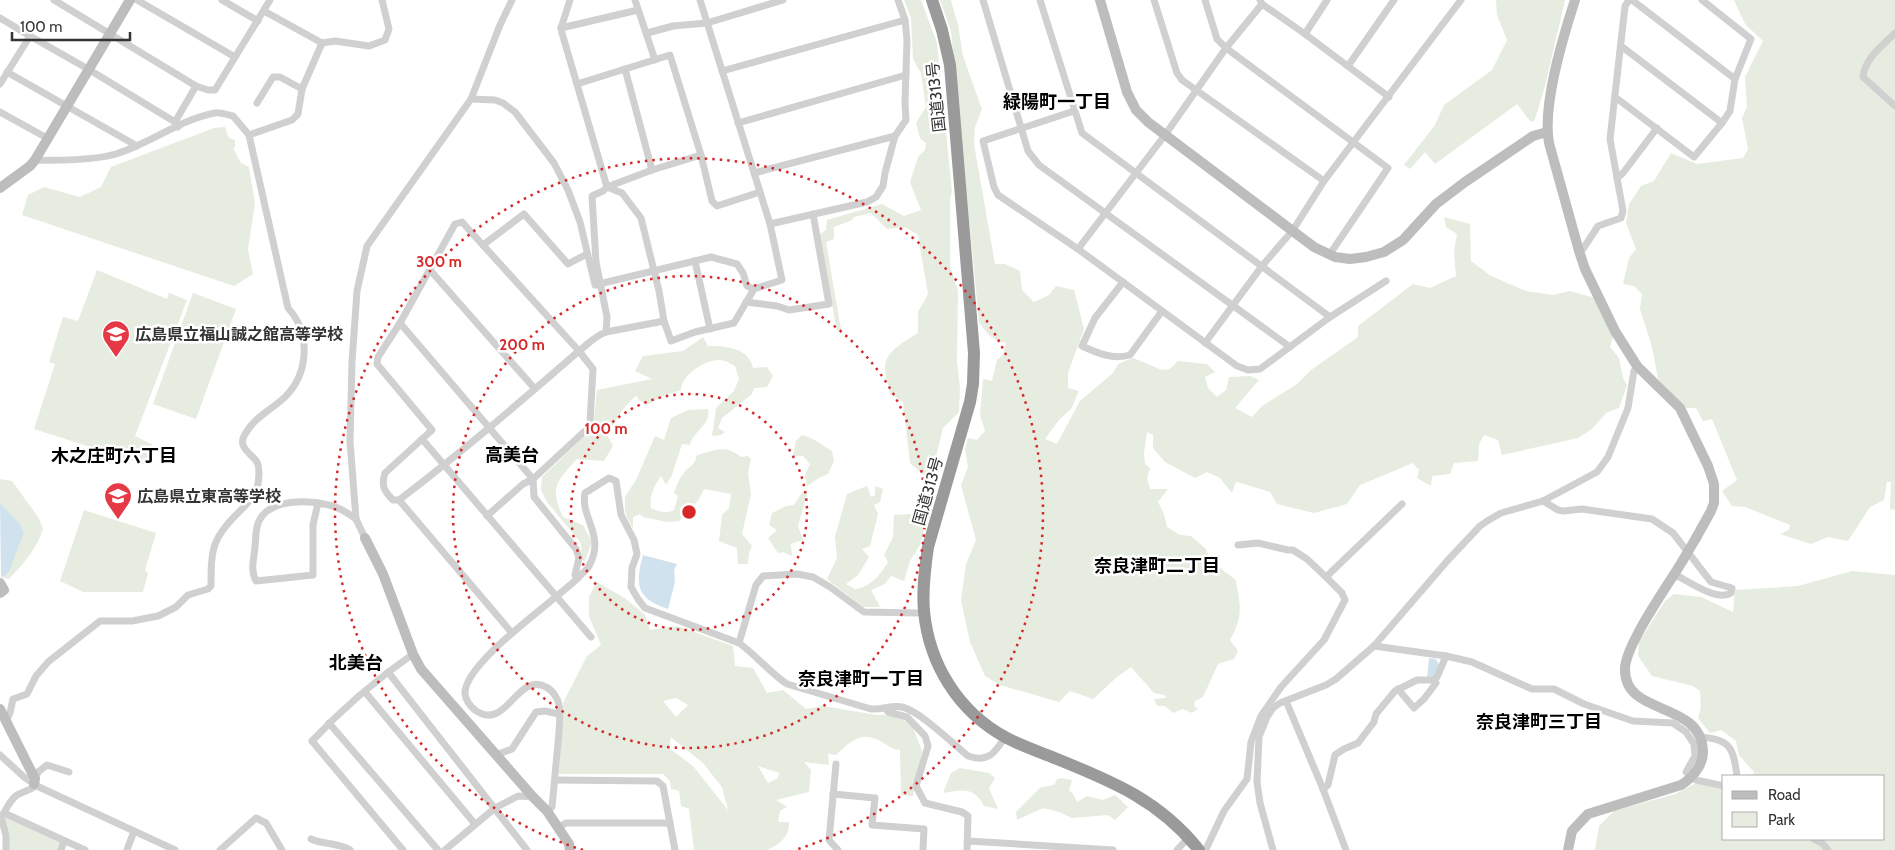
<svg xmlns="http://www.w3.org/2000/svg" width="1895" height="850" font-family="Cabin,'Noto Sans JP',sans-serif">
  <rect width="100%" height="100%" fill="#fff"/>
  <g fill="#e6ecdf" fill-rule="evenodd">
    <path d="M904 0H921L937 43 952 192 950 199V266L958 291 957 362 960 388 959 412 943 428 930 481 910 463 903 402 890 394C888 385 885 375 885 366 886 351 907 340 918 333V312L928 294 918 235 905 227 887 229 871 213 854 217 852 220 834 227V239L826 242 841 330 837 331 819 235 826 230 827 220 882 204 904 216 921 210 910 182 918 157 925 150 926 143 920 138 916 123 926 107 921 73 913 59 911 18Z"/>
    <path d="M940 0H951L958 25 963 56 982 109 975 127 974 144 995 264H1005L1020 271 1022 290 1034 302 1049 295 1056 286 1074 290 1084 329 1068 373V388L1079 391 1071 409 1059 420 1045 439 1057 444 1080 401 1113 373 1118 364 1133 358 1162 370 1170 369 1178 361 1207 364 1215 372 1205 377 1208 388 1217 397 1226 390 1229 377 1250 376 1259 380 1235 408 1252 417 1262 406 1297 384 1311 370 1358 337V326L1413 284 1430 288 1456 276 1454 251 1457 234 1446 227 1444 217 1470 224 1471 261 1491 276 1526 291 1553 295 1570 291 1595 298 1613 337 1610 347 1619 358 1623 378 1627 385 1619 408 1606 413 1592 429 1578 438 1502 455 1498 440 1484 435 1479 444 1478 461 1454 463 1450 474 1432 476 1431 486 1417 478 1419 470 1413 463 1360 485 1347 504 1314 513 1277 504 1270 492 1241 483 1236 482 1232 493 1220 478 1207 472 1195 478 1165 462 1153 448V435L1147 432 1144 453 1145 464 1150 468 1147 478 1150 489H1168L1158 502 1164 514 1167 527 1180 535 1191 536 1206 549 1209 557 1225 572 1236 580C1240 606 1244 615 1230 640L1238 651 1234 659 1218 664 1203 697 1195 701 1194 706 1198 709 1192 713 1183 709 1173 713 1165 706H1157L1154 699 1166 698 1165 695 1154 693 1131 667 1117 677 1093 699 1070 691 1059 702 1000 685 985 676 970 642 961 600 966 564 976 540 961 485 968 467 965 449 968 438 977 440 985 431 980 415 983 379 992 381 997 360 1003 355 1006 343C992 340 987 334 979 322L951 31Z"/>
    <path d="M1496 0H1565L1544 90 1534 122 1530 121 1517 104 1435 164 1425 152 1410 169 1404 165 1435 125 1444 105 1492 70 1507 40 1497 15Z"/>
    <path d="M1734 0H1895V510L1890 509 1891 482H1887L1884 500 1870 507 1848 541 1828 537 1811 544 1780 534 1789 530 1790 525 1745 507 1732 506 1722 491 1737 480 1712 419 1703 421 1696 408H1686L1658 379 1652 347 1640 309 1642 294 1634 286 1623 284 1629 258 1636 249 1626 223 1629 204 1641 186 1654 181 1671 153 1697 164 1743 158 1748 149 1742 118 1747 107 1745 77 1763 41 1745 24Z"/>
    <path d="M225 127 229 138 235 140V147L233 148 241 163 249 167 255 203 248 249 253 274 234 286 22 215 28 195 44 187 80 197 101 187 111 167 214 128Z"/>
    <path d="M97 270 167 299 169 293 187 300 135 436 153 445 146 465 34 429 55 364 49 362 63 317 78 321Z"/>
    <path d="M193 293 236 309 196 419 153 404Z"/>
    <path d="M703 337 708 346C724 346 749 347 753 368L767 367 773 376 767 387 754 388 752 394 722 418 718 428 725 432 721 435 712 436 716 408 734 391 739 379 735 366C731 364 725 360 720 360 706 359 681 375 681 390L663 396 647 405 640 401 636 396C622 408 615 420 608 437L613 446 604 461 577 459C557 481 549 487 563 517L583 525 592 542 585 561 582 560 581 543 547 502 541 490 542 477 593 428 597 390 652 379 635 371 643 356 683 351Z"/>
    <path d="M708 409C712 424 693 431 690 445L682 444 672 475 666 485 661 476C654 486 649 496 651 508 659 512 666 514 674 510L678 496 674 493C676 487 679 479 683 474 690 465 694 467 697 455 716 450 726 444 741 457L748 456 751 459 748 473 751 494 742 534 752 546 749 553 748 564H738L737 548 719 541 722 515 729 508 731 494 704 489 698 501 683 513 680 521 667 522 643 517 640 514 633 517V528L627 518 625 510V497L636 480 655 436 664 440 671 418 688 410Z"/>
    <path d="M802 435C814 438 822 445 832 451L834 461 828 474 819 478 807 486 805 475 810 464 803 456H793L796 441Z"/>
    <path d="M0 479 12 481 38 517 43 529C36 550 24 563 9 579L1 578 5 576 9 572 24 533 20 524 0 503Z"/>
    <path d="M867 486 871 497 875 495V486L883 489 880 502 874 505 878 514 870 546 862 549 869 557 858 575 846 584 855 589C871 587 880 575 888 562L884 555 893 537 894 515 911 514 926 496 931 503 920 545 910 561 904 581 891 576 885 584 871 590 880 607H863L827 579 837 558 835 537 847 494Z"/>
    <path d="M803 491 807 495 798 526 803 540 791 544 792 556 783 552 778 553 768 538 777 530 769 525 772 513 786 506 794 505Z"/>
    <path d="M84 510 156 533 145 570 148 574 143 592H83L60 581Z"/>
    <path d="M1852 571 1895 575V850H1595L1599 826 1614 811 1675 794 1696 783 1724 790V839H1884V776H1752L1754 772 1739 755 1736 741 1721 730 1710 733 1698 718 1701 707 1700 691 1693 686 1652 676 1638 656 1639 642 1665 601 1674 594 1701 597 1733 612 1735 590 1798 586Z"/>
    <path d="M597 582 626 599 645 615 650 630 677 626 733 646 735 666 753 668 767 693 783 690 806 709 823 706 877 715H889L906 721 913 728 922 751 913 796 901 795 900 750C891 749 889 746 882 742 861 730 851 741 836 755L828 754 829 765 804 762 811 770 809 792 776 800 787 807 780 811 778 822H789C789 838 780 844 767 850H694L689 809 681 806 679 791 671 789 670 781 663 774H559L563 703 587 656 601 645 589 616V597ZM676 698 688 705 676 717 663 701ZM671 737 703 763 722 787 728 810 693 766 669 748ZM758 766 779 773 778 778 768 783Z"/>
    <path d="M960 768 989 773 995 778 989 788 998 809 984 806C974 786 962 790 943 793L951 773Z"/>
    <path d="M1061 778 1072 780 1069 791 1072 792 1077 802 1087 796 1103 800 1115 795 1128 807 1115 820 1108 815 1072 818 1059 812 1043 808 1017 820 1016 812 1041 787 1050 786 1055 784 1057 779Z"/>
    <path d="M7 817 61 841 59 850H8L5 818Z"/>
  </g>
  <g fill="#cfe2ee">
    <path d="M0 503 20 524 24 533 9 572 5 576 1 577Z"/>
    <path d="M643 555 677 564 674 570 675 582 668 609C636 598 635 585 643 555Z"/>
    <path d="M1429 658 1436 659 1439 665 1436 675 1427 678Z"/>
  </g>
  <g fill="none" stroke-linecap="round" stroke-linejoin="round">
    <g stroke="#d0d0d0" stroke-width="7">
      <path d="M54 0 196 86"/>
      <path d="M137 0 235 57"/>
      <path d="M222 0 258 21"/>
      <path d="M570 0 561 28 562 33 607 187 622 193 641 218 659 291 664 321 671 341 695 332 734 323 754 289 782 280 770 224 700 0"/>
      <path d="M635 0 655 60"/>
      <path d="M983 0 1028 151 1039 165 1290 347"/>
      <path d="M1040 0 1082 133 1330 317"/>
      <path d="M1154 0 1177 73 1182 80 1324 181"/>
      <path d="M1205 0 1217 39 1226 48 1388 168 1330 254"/>
      <path d="M1260 0 1262 4 1305 34 1389 97"/>
      <path d="M1632 0 1735 79"/>
      <path d="M0 18 30 36 0 84"/>
      <path d="M561 28 638 10"/>
      <path d="M647 33 673 26 707 23 783 0"/>
      <path d="M1895 33C1882 46 1865 58 1863 77L1895 106"/>
      <path d="M1305 34 1327 0"/>
      <path d="M30 36 88 69 175 122"/>
      <path d="M322 43 335 41 369 46 385 40 389 29 382 0"/>
      <path d="M1621 46 1722 123"/>
      <path d="M1348 66 1394 0"/>
      <path d="M625 69 652 170"/>
      <path d="M722 71 905 20"/>
      <path d="M7 72 137 146"/>
      <path d="M577 84 670 55 701 155"/>
      <path d="M1615 97 1694 157 1722 123 1730 111 1735 79 1751 39 1702 0"/>
      <path d="M471 99 495 100 503 103 515 112 554 163 568 190 580 222 595 285 711 257 737 264 743 273 747 286 754 289"/>
      <path d="M257 103 273 77H280L302 89"/>
      <path d="M1074 111 983 141 994 187 998 195 1078 249 1237 366 1248 370 1260 369 1330 317 1386 281"/>
      <path d="M0 112 47 138"/>
      <path d="M738 123 906 75"/>
      <path d="M178 127 175 122 196 86 208 90H215L270 0"/>
      <path d="M35 160C57 161 95 160 116 154 149 144 181 119 215 113 220 112 228 115 233 116L249 135 292 120 298 114 302 89 322 43 264 11"/>
      <path d="M754 173 895 136"/>
      <path d="M1617 178 1623 173 1657 128"/>
      <path d="M770 224 867 202 876 197 883 186 885 173 895 136 906 120 905 103 907 40 905 20 898 0"/>
      <path d="M483 245 524 214 568 264 587 254"/>
      <path d="M1078 249 1165 135 1226 48 1262 4"/>
      <path d="M1579 251 1583 249 1598 226 1621 218 1623 211 1610 139 1625 6 1629 0"/>
      <path d="M695 261 710 329"/>
      <path d="M430 270 535 389"/>
      <path d="M1123 282 1095 318 1082 346C1097 353 1113 360 1130 355L1162 311"/>
      <path d="M746 302 777 306 789 310 829 304 813 214"/>
      <path d="M400 323 533 479 534 497 576 549 579 558 575 575 577 578"/>
      <path d="M606 332 664 321"/>
      <path d="M1205 343 1262 266 1293 230 1324 181 1461 0"/>
      <path d="M422 439 591 637"/>
      <path d="M399 500 512 633"/>
      <path d="M1543 501 1558 510 1563 511 1582 509 1652 519 1673 533 1711 582 1732 588 1731 593C1717 602 1688 581 1674 574"/>
      <path d="M318 503 313 525V575L256 581C250 570 254 559 255 547 256 538 255 529 259 521 270 498 309 500 329 505 339 507 348 513 356 519"/>
      <path d="M487 516 523 484 533 479 586 430 590 422 593 369 579 351 462 222 455 224 400 323 378 357 377 364 432 430 385 473C381 486 384 491 393 500H399C461 453 520 402 579 351 588 344 595 336 606 332L607 317 596 262 592 196 603 191 607 187 652 170 701 155 712 201 717 206 760 192"/>
      <path d="M365 538 356 519 350 441 352 362 357 291 367 246 471 99 500 25 512 0"/>
      <path d="M1326 577 1402 504"/>
      <path d="M739 643 756 585 763 576 797 574 813 577 830 587 864 612 917 613 924 611"/>
      <path d="M1374 646 1446 656 1472 662 1532 689H1554L1584 704 1633 721 1673 723 1686 732 1694 744 1695 756 1686 772 1696 780 1724 786"/>
      <path d="M388 672 527 850"/>
      <path d="M1398 689 1414 708 1424 699 1436 683 1433 680"/>
      <path d="M365 692 475 824"/>
      <path d="M1286 701 1323 789 1346 850"/>
      <path d="M885 708 888 712 907 717 925 736 928 746 916 786 925 803 962 812 968 816 967 850"/>
      <path d="M6 721 10 713 13 699 27 694 36 676 48 662 100 621H132L158 616 176 607 188 595 208 589 211 586C211 549 212 538 239 512 246 505 254 497 257 488 259 482 260 468 257 462 252 454 238 448 244 436 254 417 270 411 285 397 309 373 311 333 288 308L249 135"/>
      <path d="M329 723 438 850"/>
      <path d="M1700 737C1731 739 1733 748 1737 776"/>
      <path d="M0 755 24 777 39 787 175 850"/>
      <path d="M496 755 512 749 536 712 545 711 559 714"/>
      <path d="M836 764 829 840 838 850"/>
      <path d="M35 779 38 772 47 765 69 772"/>
      <path d="M555 780 657 781 663 786 675 850"/>
      <path d="M1323 789 1328 785 1335 755 1344 749 1358 743 1374 722 1376 714 1395 691 1417 680H1433L1437 677 1446 656"/>
      <path d="M833 794 875 798 872 825 924 829 923 850"/>
      <path d="M547 811 552 807C554 785 556 764 558 743 559 730 561 717 559 705 558 698 552 690 546 687 517 671 506 733 475 710 470 706 466 701 465 694 463 663 556 600 579 577 582 573 587 570 589 566 606 535 580 518 585 493L609 478 616 481 621 515 634 540 637 554 632 568 631 587 638 599 645 608 739 643C756 655 769 672 787 684L871 709C882 710 891 705 902 707 920 711 952 743 968 756 988 763 995 753 1005 737"/>
      <path d="M4 813C7 807 11 799 17 795 23 791 31 791 36 785"/>
      <path d="M559 827 566 823H670"/>
      <path d="M311 839C324 845 338 842 350 850"/>
      <path d="M1814 839 1822 843 1828 850"/>
      <path d="M968 841 1113 850"/>
      <path d="M1206 849 1224 811 1247 779 1251 742 1261 716 1281 687 1324 640 1345 600 1342 593 1326 577 1307 559 1293 550H1288L1258 543 1238 545"/>
      <path d="M6 850V836L1 816 4 813 85 850"/>
      <path d="M61 850 64 841"/>
      <path d="M127 850 134 831"/>
      <path d="M220 850 256 818 266 823 282 850"/>
      <path d="M403 850 312 741C342 709 377 679 413 654"/>
      <path d="M445 850 495 808 518 796 533 797"/>
      <path d="M1177 850 1189 837"/>
      <path d="M1273 850 1260 803 1257 782 1259 737 1267 717 1273 708 1280 703 1326 685 1336 679 1374 646 1448 560 1480 526 1487 521 1501 513 1543 501 1597 472 1608 457 1628 408 1634 371 1637 366"/>
    </g>
    <g stroke="#bdbdbd" stroke-width="10">
      <path d="M1100 0 1127 92 1136 110 1148 122 1314 247 1335 257 1350 259 1366 257 1384 252 1403 240 1436 204 1465 182 1533 136 1547 132"/>
      <path d="M1575 0C1563 37 1542 105 1549 143L1579 251 1585 269 1615 331 1637 366 1680 408 1708 466 1714 484V503L1711 511 1696 538"/>
      <path d="M0 188 30 166 35 160 130 0"/>
      <path d="M365 538 383 574 413 654 421 669 533 797 547 811 569 844 570 850"/>
      <path d="M0 583 4 590 0 593"/>
      <path d="M0 709 35 779 34 784"/>
      <path d="M1568 850 1572 831 1588 814 1681 785C1692 778 1703 766 1703 752 1702 700 1625 717 1625 670 1624 646 1669 584 1683 560"/>
    </g>
    <path stroke="#9a9a9a" stroke-width="12" d="M932 0 942 30 950 65 974 353 973 384 970 402 928 547C925 568 922 590 924 611 929 664 958 711 1005 737 1021 746 1040 752 1057 759 1114 782 1160 801 1199 850"/>
    <path stroke="#bdbdbd" stroke-width="10" d="M1683 560 1696 538"/>
  </g>
  <g fill="none" stroke="#d62828" stroke-width="2.5" stroke-dasharray="2.5 5">
    <circle cx="689" cy="512" r="118"/>
    <circle cx="689" cy="512" r="236"/>
    <path d="M583 850A354 354 0 1 1 795 850"/>
  </g>
  <defs>
    <g id="school-pin" transform="scale(1.4375)"><path d="M0 17L-7.5 6A9.5 9.5 0 1 1 7.5 6Z" fill="#e63946" stroke="#fff"/><path d="M0-5L7-2L0 1L-7-2ZM-4 1L0 2.5L4 1V4Q0 6-4 4Z" fill="#fff"/></g>
  </defs>
  <g fill-rule="evenodd">
    <use href="#school-pin" x="116" y="334"/>
    <use href="#school-pin" x="118" y="496"/>
  </g>
  <g text-anchor="middle" dominant-baseline="central" stroke-width="5" stroke-linejoin="round" paint-order="stroke">
    <g font-size="16" fill="#333" stroke="#fff">
      <text transform="translate(936 97) rotate(-96)">国道313号</text>
      <text transform="translate(928 491) rotate(-74)">国道313号</text>
    </g>
    <g font-size="16" font-weight="bold" fill="#333" stroke="#fff" text-anchor="start">
      <text x="135" y="334">広島県立福山誠之館高等学校</text>
      <text x="137" y="496">広島県立東高等学校</text>
    </g>
    <g font-size="18" font-weight="bold" fill="#000" stroke="#fff">
      <text x="1057" y="102">緑陽町一丁目</text>
      <text x="512" y="455">高美台</text>
      <text x="114" y="456">木之庄町六丁目</text>
      <text x="1157" y="566">奈良津町二丁目</text>
      <text x="356" y="663">北美台</text>
      <text x="861" y="679">奈良津町一丁目</text>
      <text x="1539" y="722">奈良津町三丁目</text>
    </g>
  </g>
  <circle cx="689" cy="512" r="8" fill="#d62828" stroke="#fff" stroke-width="2.5"/>
  <g font-size="15" text-anchor="middle" font-weight="bold" fill="#d62828" stroke="#fff" stroke-width="5" stroke-linejoin="round" paint-order="stroke">
    <text x="439" y="267">300 m</text>
    <text x="522" y="350">200 m</text>
    <text x="606" y="434">100 m</text>
  </g>
  <rect x="1722" y="775" width="162" height="65" fill="#ffffff" stroke="#adadad"/>
  <rect x="1732" y="791" width="25" height="8" fill="#bdbdbd" stroke="#adadad"/>
  <text x="1768" y="800" font-size="15" fill="#333333">Road</text>
  <rect x="1732" y="812" width="25" height="15" fill="#e6ecdf" stroke="#adadad"/>
  <text x="1768" y="825" font-size="15" fill="#333333">Park</text>
  <path d="M12 32v8h118v-8" fill="none" stroke="#333333" stroke-width="2.5"/>
  <text x="20" y="32" font-size="15" fill="#333333" stroke="#ffffff" stroke-width="4" paint-order="stroke">100 m</text>
</svg>
